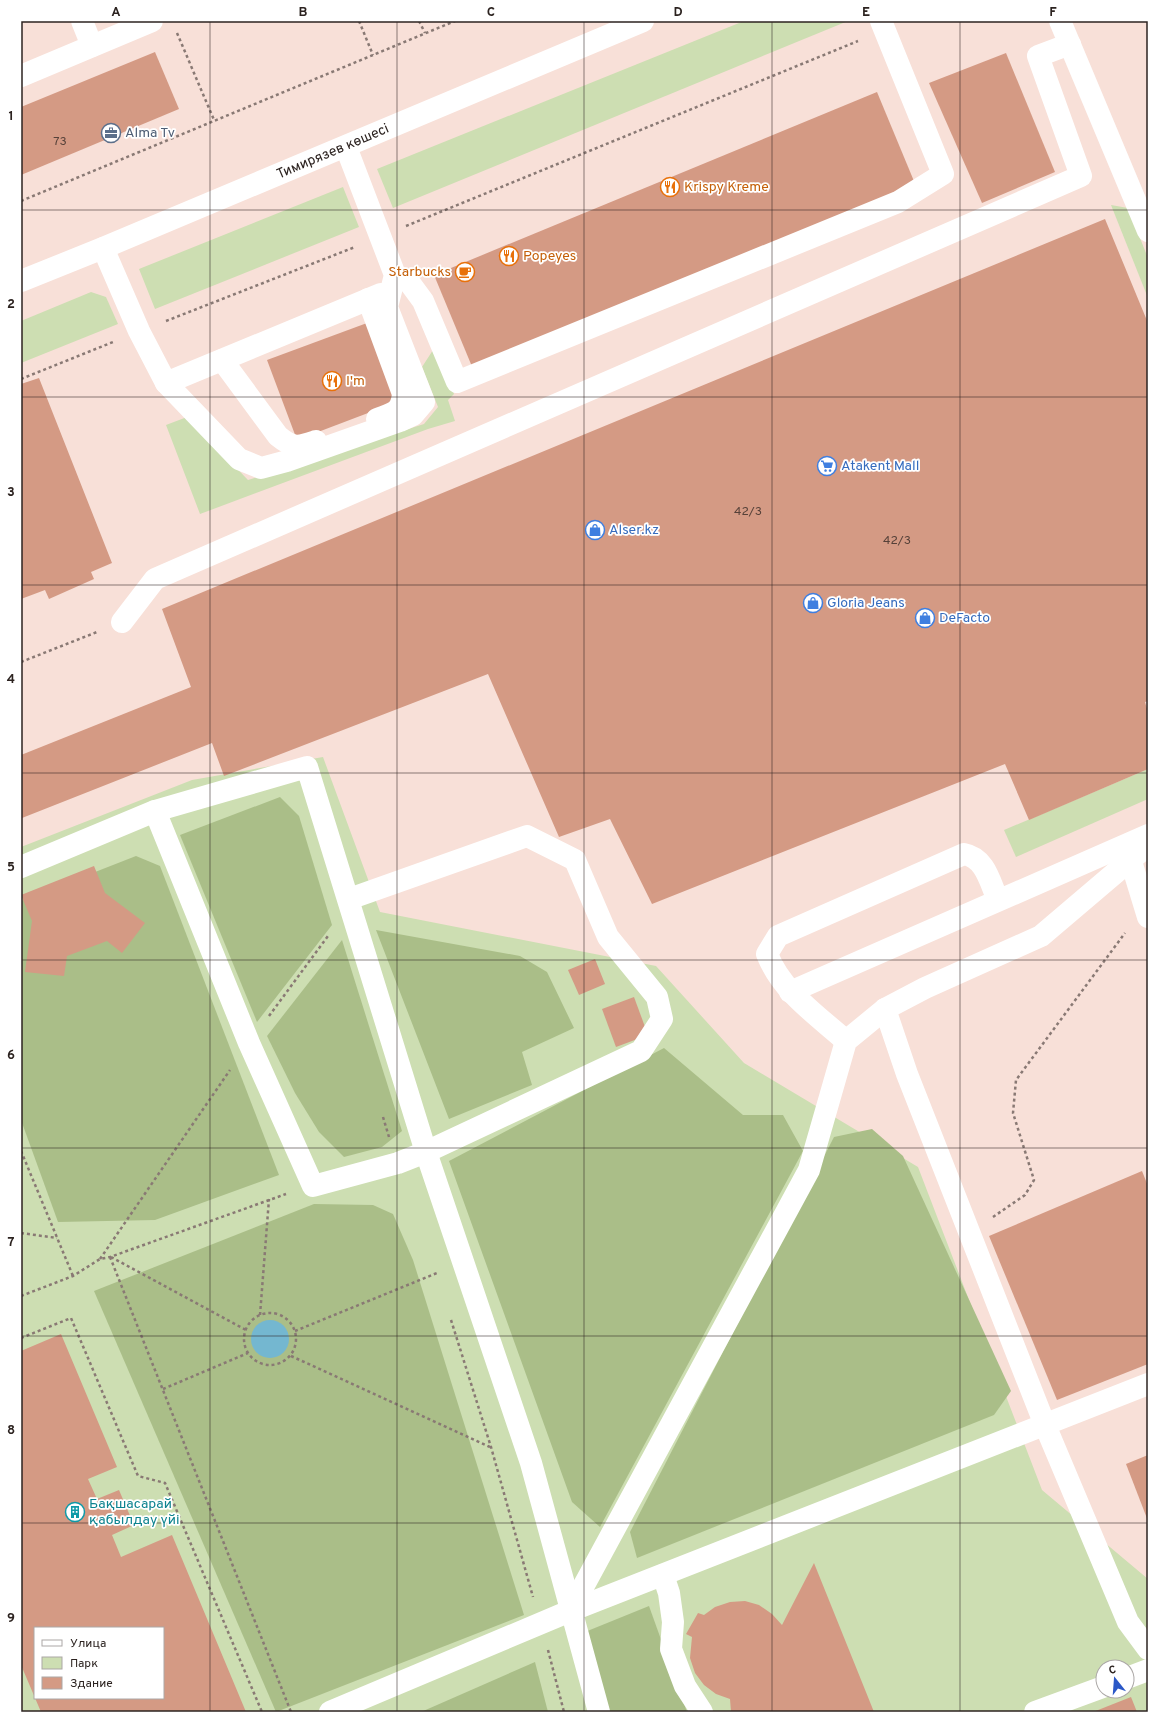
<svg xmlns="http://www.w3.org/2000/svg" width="1169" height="1733" font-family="Overpass,sans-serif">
  <rect width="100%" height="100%" fill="#f8e0d8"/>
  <g fill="#cddeb2" fill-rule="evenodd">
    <path d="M744 21H848L393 208 377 169Z"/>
    <path d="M343 187 359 227 155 309 139 269Z"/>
    <path d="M1111 205 1128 208 1148 258V298Z"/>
    <path d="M91 292 106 297 118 324 21 363V321Z"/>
    <path d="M433 350H436L454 394 448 400 455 421 428 429 200 514 166 425 187 417 248 480 424 424 438 407 422 367Z"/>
    <path d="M323 757 380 912 656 966 744 1063 918 1167 1042 1490 1148 1579V1712H21V847L192 780ZM35 1628H163V1698H35ZM1103 1667H1127V1691H1103Z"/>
    <path d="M1148 769V799L1016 857 1004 830Z"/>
  </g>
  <g fill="#aabe88">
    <path d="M280 797 299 816 332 925 257 1022 180 835Z"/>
    <path d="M136 856 160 866 279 1175 155 1220 58 1222 21 1120V901Z"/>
    <path d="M376 930 520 956 547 972 574 1028 522 1052 532 1085 449 1119Z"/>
    <path d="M342 940 402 1131 382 1147 344 1157 319 1132 295 1093 267 1036Z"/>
    <path d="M664 1048 743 1115H783L803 1151 600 1527 572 1502 449 1161Z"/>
    <path d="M872 1129 903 1156 1011 1391 994 1415 637 1558 630 1532 834 1137Z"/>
    <path d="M314 1204 373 1205 393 1214 413 1260 524 1615 276 1712 94 1291Z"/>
    <path d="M649 1606 687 1712H603L580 1634Z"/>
    <path d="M535 1662 548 1712H421Z"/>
  </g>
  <circle fill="#74b7d0" cx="270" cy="1339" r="19"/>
  <g fill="#d49a84" fill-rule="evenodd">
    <path d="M155 52 179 109 21 175V107Z"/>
    <path d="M1006 53 1055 172 982 203 929 83Z"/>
    <path d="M877 92 916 186 473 369 434 275Z"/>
    <path d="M1105 219 1148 323V701L1145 702 1148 712V769L1029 820 1005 764 652 904 610 819 559 837 488 674 224 776 212 743 22 818 21 755 191 687 162 609Z"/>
    <path d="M367 323 397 402 297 440 267 360Z"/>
    <path d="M39 378 112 563 91 572 94 579 49 599 45 590 21 599V384Z"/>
    <path d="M94 866 105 893 145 923 122 953 107 941 67 956 64 976 25 972 32 921 21 895Z"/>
    <path d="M595 959 605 984 579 995 568 970Z"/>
    <path d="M634 997 648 1035 616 1047 602 1009Z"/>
    <path d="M1142 1171 1148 1186V1364L1057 1400 989 1236Z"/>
    <path d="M61 1334 117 1467 88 1479 97 1499 119 1490 134 1525 112 1535 121 1557 172 1535 246 1712H41L21 1665V1351ZM35 1628H163V1698H35Z"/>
    <path d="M1148 1455V1521L1126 1464Z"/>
    <path d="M814 1563 874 1712H731L730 1699 716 1694 704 1685 695 1673 690 1658 692 1637 686 1634 698 1613 704 1615 715 1607 730 1602 745 1601 759 1605 772 1614 782 1625Z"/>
    <path d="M1131 1697 1137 1712H1093Z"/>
  </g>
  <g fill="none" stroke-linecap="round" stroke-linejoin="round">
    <g stroke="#897974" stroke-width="2.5" stroke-dasharray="3 3" stroke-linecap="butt">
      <path d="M359 21 373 55"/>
      <path d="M419 21 425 33"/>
      <path d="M177 33 214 120"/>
      <path d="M21 201 455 21"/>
      <path d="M406 226 858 41"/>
      <path d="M166 321 355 247"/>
      <path d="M21 379 113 342"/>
      <path d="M21 662 97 632"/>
      <path d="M269 1016 328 936"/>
      <path d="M383 1117 389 1137"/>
      <path d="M21 1151 73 1276"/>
      <path d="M993 1217 1025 1195 1034 1180 1013 1113 1016 1080 1125 933"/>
      <path d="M21 1233 57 1238"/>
      <path d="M110 1257 291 1712"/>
      <path d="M111 1257 246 1330"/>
      <path d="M100 1259 230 1070"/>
      <path d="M21 1296 73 1276 100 1259 110 1257 286 1194"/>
      <circle cx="270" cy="1339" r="26"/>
      <path d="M260 1315 269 1199"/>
      <path d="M451 1320 491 1447 533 1597"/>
      <path d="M295 1331 437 1273"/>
      <path d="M21 1338 71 1318 138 1476 165 1483 262 1712"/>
      <path d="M291 1356 490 1447"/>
      <path d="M163 1389 248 1353"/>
      <path d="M548 1650 564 1712"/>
    </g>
    <g stroke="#fff" stroke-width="22">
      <path d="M82 21 92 46"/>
      <path d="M1060 21 1148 231"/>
      <path d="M21 76 152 21"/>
      <path d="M103 248 139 331 166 383 239 459 261 468 287 461 400 421 413 415 424 402 387 307 395 275 346 147"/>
      <path d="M395 275 409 282 423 301 457 382 898 202 943 174 881 21"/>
      <path d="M21 281 103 248 643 21"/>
      <path d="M368 299 403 394C401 413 393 413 377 419"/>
      <path d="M222 360 278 436C294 449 298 447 316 441"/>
      <path d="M166 383 381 294"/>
      <path d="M122 622 155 579 1081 176 1038 56 1070 44"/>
      <path d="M155 811 249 1043 313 1186 398 1163 426 1152 641 1051 662 1019 657 997 608 937 575 860 527 836 349 899"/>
      <path d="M1130 858 1148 917"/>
      <path d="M21 867 155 811 307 767 426 1152 531 1463 599 1712"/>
      <path d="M790 992 1148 835"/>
      <path d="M885 1009 907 1074 1045 1425 1128 1622 1148 1649"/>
      <path d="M846 1041C817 1015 782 992 767 954L778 936 964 854C986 858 990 883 998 900"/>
      <path d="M663 1575 669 1593 673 1622 671 1649 685 1686 702 1712"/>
      <path d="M570 1611 809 1170 846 1041 885 1009 925 988 1041 936 1148 845"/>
      <path d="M1127 1678 1148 1670"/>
      <path d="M330 1712 570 1611 1148 1384"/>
      <path d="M1035 1712 1103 1687"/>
    </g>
  </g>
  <path fill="none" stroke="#2c2320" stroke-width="1" stroke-opacity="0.55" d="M210 21V1712M397 21V1712M584 21V1712M772 21V1712M960 21V1712M21 210H1148M21 397H1148M21 585H1148M21 773H1148M21 960H1148M21 1148H1148M21 1336H1148M21 1523H1148"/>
  <defs>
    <g id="office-ring" transform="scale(1)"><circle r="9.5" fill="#fff" stroke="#5c6f8a" stroke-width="1.5"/><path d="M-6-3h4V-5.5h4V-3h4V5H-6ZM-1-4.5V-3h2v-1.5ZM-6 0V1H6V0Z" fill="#5c6f8a"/></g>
    <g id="restaurant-ring" transform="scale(1)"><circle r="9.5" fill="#fff" stroke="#e8710a" stroke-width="1.5"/><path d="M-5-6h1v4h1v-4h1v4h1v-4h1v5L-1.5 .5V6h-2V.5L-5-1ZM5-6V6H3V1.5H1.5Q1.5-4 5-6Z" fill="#e8710a"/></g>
    <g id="cafe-ring" transform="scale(1)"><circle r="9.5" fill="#fff" stroke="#e8710a" stroke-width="1.5"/><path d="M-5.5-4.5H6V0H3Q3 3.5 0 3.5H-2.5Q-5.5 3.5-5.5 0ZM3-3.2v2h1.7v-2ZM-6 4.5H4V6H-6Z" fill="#e8710a"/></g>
    <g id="supermarket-ring" transform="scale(1)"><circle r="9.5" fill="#fff" stroke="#3f7fe0" stroke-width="1.5"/><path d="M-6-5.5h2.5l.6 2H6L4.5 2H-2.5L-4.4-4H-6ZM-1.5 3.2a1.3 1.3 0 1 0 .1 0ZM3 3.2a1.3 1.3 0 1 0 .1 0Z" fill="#3f7fe0"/></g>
    <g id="shop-ring" transform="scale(1)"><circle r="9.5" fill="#fff" stroke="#3f7fe0" stroke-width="1.5"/><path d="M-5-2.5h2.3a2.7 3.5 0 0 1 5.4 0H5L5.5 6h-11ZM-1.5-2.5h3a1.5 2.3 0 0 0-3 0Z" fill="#3f7fe0"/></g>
    <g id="building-ring" transform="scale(1)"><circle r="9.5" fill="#fff" stroke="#0f9aa8" stroke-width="1.5"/><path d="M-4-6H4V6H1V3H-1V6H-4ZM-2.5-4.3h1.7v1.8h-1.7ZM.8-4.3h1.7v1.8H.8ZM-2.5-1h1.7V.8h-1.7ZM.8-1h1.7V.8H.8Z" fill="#0f9aa8"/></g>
  </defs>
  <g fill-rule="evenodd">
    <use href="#office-ring" x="111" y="133"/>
    <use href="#restaurant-ring" x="670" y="187"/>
    <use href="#restaurant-ring" x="509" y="256"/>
    <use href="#cafe-ring" x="465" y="272"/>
    <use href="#restaurant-ring" x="332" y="381"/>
    <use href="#supermarket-ring" x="827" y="466"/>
    <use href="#shop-ring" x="595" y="530"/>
    <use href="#shop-ring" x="813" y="603"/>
    <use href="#shop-ring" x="925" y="618"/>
    <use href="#building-ring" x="75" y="1512"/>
  </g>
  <g text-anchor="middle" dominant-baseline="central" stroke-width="3.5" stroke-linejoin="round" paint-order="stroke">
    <g font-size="12" fill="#564139">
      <text x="60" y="142">73</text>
      <text x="748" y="512">42/3</text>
      <text x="897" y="541">42/3</text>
    </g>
    <g font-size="14" fill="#4e5e75" stroke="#fff" text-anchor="start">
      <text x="125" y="133">Alma Tv</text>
    </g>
    <g font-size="14" fill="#2c2320" stroke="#fff">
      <text transform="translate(333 152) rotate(-23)">Тимирязев көшесі</text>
    </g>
    <g font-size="14" fill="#c56008" stroke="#fff" text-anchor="start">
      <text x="684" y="187">Krispy Kreme</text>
      <text x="523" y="256">Popeyes</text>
      <text x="451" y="272" text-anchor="end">Starbucks</text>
      <text x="346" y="381">I'm</text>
    </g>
    <g font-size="14" fill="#366cbe" stroke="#fff" text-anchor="start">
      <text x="841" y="466">Atakent Mall</text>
      <text x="609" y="530">Alser.kz</text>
      <text x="827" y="603">Gloria Jeans</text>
      <text x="939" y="618">DeFacto</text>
    </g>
    <g font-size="14" fill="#0d838f" stroke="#fff" text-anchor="start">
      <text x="89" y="1504">Бақшасарай<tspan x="89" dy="16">қабылдау үйі</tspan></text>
    </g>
  </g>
  <rect width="1169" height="1733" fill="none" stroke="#ffffff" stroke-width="44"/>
  <rect x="34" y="1627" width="130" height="72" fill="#ffffff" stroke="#aba7a6"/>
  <rect x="42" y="1640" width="20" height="6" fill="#ffffff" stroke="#aba7a6"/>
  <text x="70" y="1647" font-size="12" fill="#2c2320">Улица</text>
  <rect x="42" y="1657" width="20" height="12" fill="#cddeb2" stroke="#aba7a6"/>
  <text x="70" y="1667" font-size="12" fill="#2c2320">Парк</text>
  <rect x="42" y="1677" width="20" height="12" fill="#d49a84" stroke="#aba7a6"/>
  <text x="70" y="1687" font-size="12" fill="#2c2320">Здание</text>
  <g transform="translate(1115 1679) rotate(343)"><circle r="19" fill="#ffffff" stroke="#aba7a6"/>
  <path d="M0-3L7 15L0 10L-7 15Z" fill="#2b58c7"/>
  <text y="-6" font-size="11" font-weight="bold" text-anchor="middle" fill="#2c2320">С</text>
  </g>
  <rect x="22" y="22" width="1125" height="1689" fill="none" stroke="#2c2320" stroke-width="1.5"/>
  <g font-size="13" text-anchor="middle" font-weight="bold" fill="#2c2320">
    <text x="116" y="16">A</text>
    <text x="303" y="16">B</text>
    <text x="491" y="16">C</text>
    <text x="678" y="16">D</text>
    <text x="866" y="16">E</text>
    <text x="1053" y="16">F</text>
    <text x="11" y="120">1</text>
    <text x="11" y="308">2</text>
    <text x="11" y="496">3</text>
    <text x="11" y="683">4</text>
    <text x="11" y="871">5</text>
    <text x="11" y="1059">6</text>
    <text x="11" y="1246">7</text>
    <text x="11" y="1434">8</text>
    <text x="11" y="1622">9</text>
  </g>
</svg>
